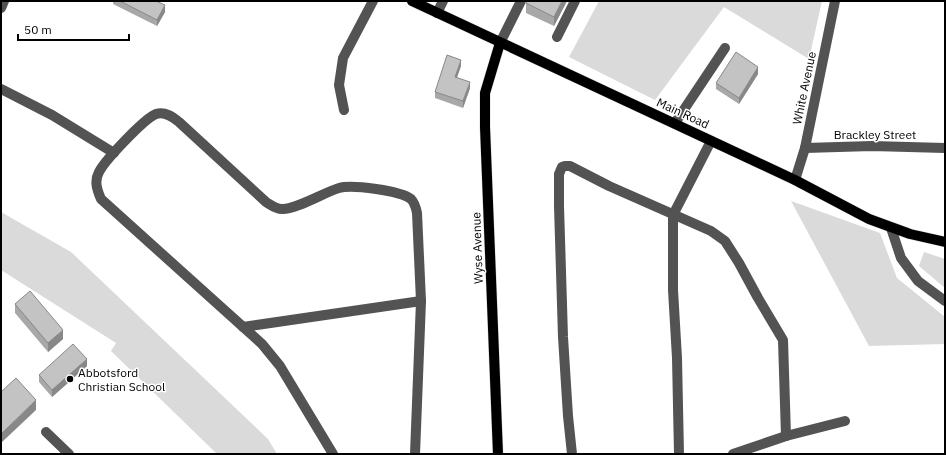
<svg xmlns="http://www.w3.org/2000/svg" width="946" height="455" font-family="'IBM Plex Sans',sans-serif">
  <rect width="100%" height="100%" fill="#fff"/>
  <g fill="#dadada">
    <path d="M599 1H822L809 59 724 7 655 100 569 57Z"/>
    <path d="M791 201 880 233 897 278 945 317V344L869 346Z"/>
    <path d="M1 212 71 252 268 439 277 454H217L111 351 116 343 1 270Z"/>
    <path d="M924 252 945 259V288L919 266Z"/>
  </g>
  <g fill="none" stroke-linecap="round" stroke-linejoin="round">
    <g stroke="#dbdbdb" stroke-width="11">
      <g id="major">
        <path d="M412 1 795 180 869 219 910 234 945 242"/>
        <path d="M498 454 485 127V93L500 43"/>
      </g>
    </g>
    <g stroke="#535353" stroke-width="10">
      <path d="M1 8 4 1"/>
      <path d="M437 13 443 1"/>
      <path d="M557 37 575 1"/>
      <path d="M500 43 521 1"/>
      <path d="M1 89 52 115 114 153"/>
      <path d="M344 110 339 85 343 58 373 1"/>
      <path d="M675 123 725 48"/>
      <path d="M805 148 872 146 945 148"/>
      <path d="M795 180 805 148 835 1"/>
      <path d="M891 228 901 258 918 281 945 301"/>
      <path d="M243 327 421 301"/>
      <path d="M46 432 69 454"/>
      <path d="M333 454 280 366 262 344 101 199C97 190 94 181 99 172 105 160 145 118 156 114 165 111 173 117 179 122L266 202C271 205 276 209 282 209 295 210 325 192 339 188 352 184 401 191 411 199 415 203 416 208 417 213L421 301 415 454"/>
      <path d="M572 454 568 416 563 337 559 206V174L562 167 565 166H570L609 186 711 231 725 241 739 263 758 298 783 340 786 436"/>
      <path d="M679 454 677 358 673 290V215L711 141"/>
      <path d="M733 454 786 436 845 421"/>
    </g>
    <use href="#major" stroke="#000" stroke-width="10"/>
  </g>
  <g fill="#a8a8a8">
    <path d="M113 1H156L165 12 157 26 113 4Z"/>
    <path d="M567 1 554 26 526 13V3Z"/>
    <path d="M461 66 457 77 470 88 463 108 435 98V92Z"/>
    <path d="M758 74 739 104 716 89V83Z"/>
    <path d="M15 304 63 339 48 352 15 313Z"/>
    <path d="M87 366 52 397 39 382V375Z"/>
  </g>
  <g fill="#888">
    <path d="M562 1H567L554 26V17Z"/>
    <path d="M165 5V12L157 26V20Z"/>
    <path d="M461 60V66L455 83V77Z"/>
    <path d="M758 67V74L739 104V98Z"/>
    <path d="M470 82V88L463 108V101Z"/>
    <path d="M1 299H2V310L1 311Z"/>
    <path d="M63 330V339L48 352V343Z"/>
    <path d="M87 359V366L52 397V390Z"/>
    <path d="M36 400V410L1 443V434Z"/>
  </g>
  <g fill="#c3c3c3" stroke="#888">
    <path d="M120 1H156L165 5 157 20Z"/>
    <path d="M527 1H562L554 17 526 3Z"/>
    <path d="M736 52 758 67 739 98 716 83Z"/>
    <path d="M447 55 461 60 455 77 470 82 463 101 435 92Z"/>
    <path d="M30 291 63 330 48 343 15 304Z"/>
    <path d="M73 344 87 359 52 390 39 375Z"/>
    <path d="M16 378 36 400 1 434V392Z"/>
  </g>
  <circle fill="#000" stroke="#fff" stroke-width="1.5" cx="70" cy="379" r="4"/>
  <g text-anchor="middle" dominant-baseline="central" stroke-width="3" stroke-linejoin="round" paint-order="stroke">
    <g font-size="12" fill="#000" stroke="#fff">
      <text transform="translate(804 88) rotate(-78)">White Avenue</text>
      <text transform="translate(683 113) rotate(25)">Main Road</text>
      <text x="875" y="134">Brackley Street</text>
      <text transform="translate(477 248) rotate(-92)">Wyse Avenue</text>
    </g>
    <g font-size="12" fill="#000" stroke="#fff" text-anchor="start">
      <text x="78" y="372">Abbotsford<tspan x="78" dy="14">Christian School</tspan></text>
    </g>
  </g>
  <rect width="946" height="455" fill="none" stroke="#000000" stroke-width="4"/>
  <path d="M18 34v6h111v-6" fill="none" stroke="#000000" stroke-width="2"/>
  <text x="24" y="34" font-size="12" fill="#000000" stroke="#ffffff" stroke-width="3" paint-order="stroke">50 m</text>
</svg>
